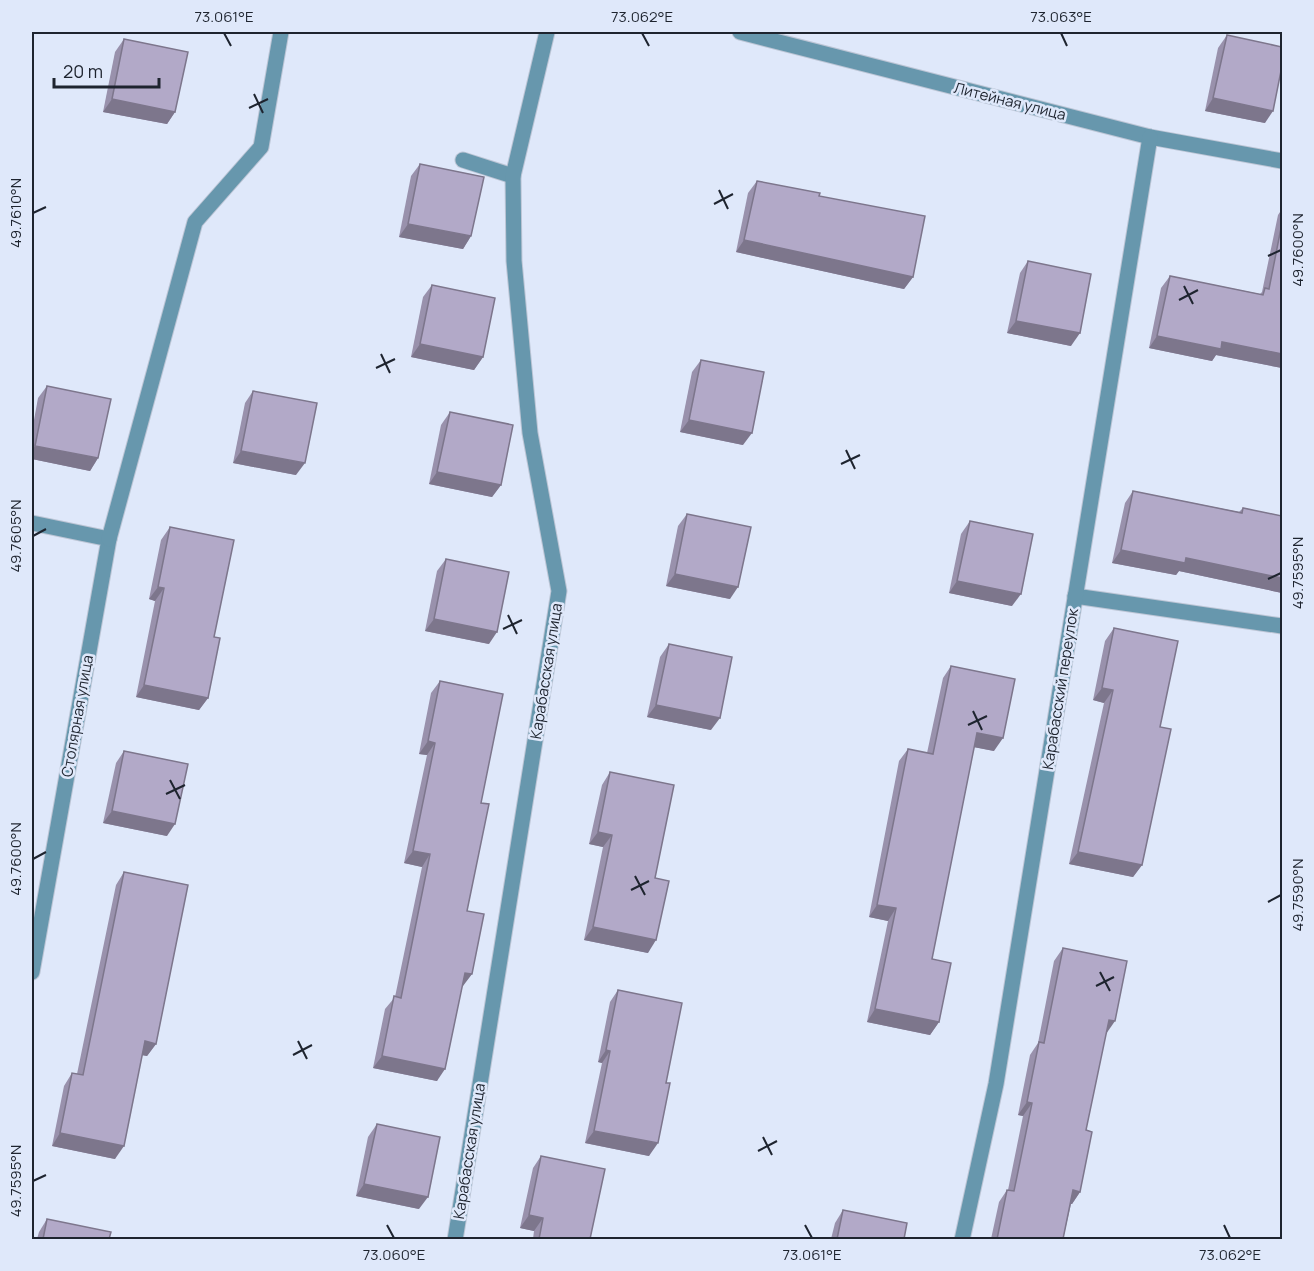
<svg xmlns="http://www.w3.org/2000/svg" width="1314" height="1271" font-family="Manrope,sans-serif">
  <rect width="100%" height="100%" fill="#dfe8fa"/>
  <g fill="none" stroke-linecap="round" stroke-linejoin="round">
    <g stroke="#bcc5d5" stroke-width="17">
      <g id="minor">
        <path d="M740 32 1150 137 1282 161"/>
        <path d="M463 160 513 176"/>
        <path d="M32 523 109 539 32 972"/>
        <path d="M109 539 195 222 261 147 281 32"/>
        <path d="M1075 596 1282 626"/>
        <path d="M455 1240 559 591 530 433 514 261 513 176 547 32"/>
        <path d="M962 1240 996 1084 1150 137"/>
      </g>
    </g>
    <use href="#minor" stroke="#6797ad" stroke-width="15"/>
  </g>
  <g fill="#9991ac">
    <path d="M1227 35 1265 123 1205 111 1218 48Z"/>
    <path d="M124 39 175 112 167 124 103 112 115 52Z"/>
    <path d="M420 164 471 236 463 249 399 237 411 176Z"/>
    <path d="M757 181 913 277 904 289 736 252 748 193Z"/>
    <path d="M1282 209V368L1216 355 1212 361 1149 348 1161 288 1170 276 1260 294 1262 292 1278 215Z"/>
    <path d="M1028 261 1071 346 1007 333 1020 273Z"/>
    <path d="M432 285 483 357 474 370 411 357 423 297Z"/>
    <path d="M701 360 743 445 680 432 692 372Z"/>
    <path d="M47 386 98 458 90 471 32 459V431L38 398Z"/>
    <path d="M253 391 296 475 233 463 245 403Z"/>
    <path d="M450 412 501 485 492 497 429 484 441 425Z"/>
    <path d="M1133 491 1239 512 1243 508 1282 516V593L1179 571 1176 575 1112 563 1125 503Z"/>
    <path d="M687 514 730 599 666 586 678 526Z"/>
    <path d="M970 521 1012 606 949 593 961 534Z"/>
    <path d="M170 527 214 637 208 698 199 710 136 697 155 601 149 599 161 540Z"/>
    <path d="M446 559 489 644 425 631 437 571Z"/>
    <path d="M1114 628 1160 727 1142 865 1133 877 1069 864 1104 703 1093 700 1105 641Z"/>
    <path d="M669 644 711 730 647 717 660 657Z"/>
    <path d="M951 666 994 751 974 747 932 959 939 1022 930 1035 867 1022 888 921 869 917 899 761 908 749 927 753 943 678Z"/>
    <path d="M440 681 481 803 467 911 472 974 462 986 437 1081 373 1068 385 1009 395 997 422 867 404 863 427 755 419 754 431 693Z"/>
    <path d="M124 751 167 836 103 823 116 763Z"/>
    <path d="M610 772 655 878 648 953 584 940 603 847 589 844 602 785Z"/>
    <path d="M124 872 156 1044 147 1056 142 1055 115 1159 52 1146 64 1086 72 1073 77 1074 116 885Z"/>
    <path d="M1063 948 1106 1033 1086 1130 1080 1192 1072 1204H1071L1063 1239H991L999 1202 1007 1190H1008L1023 1116 1018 1115 1030 1055 1038 1043 1054 961Z"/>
    <path d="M618 990 666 1083 649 1156 585 1143 602 1063 598 1062 610 1002Z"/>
    <path d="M377 1124 419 1209 356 1196 368 1137Z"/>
    <path d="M541 1156 590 1239H533L534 1231 520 1228 533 1168Z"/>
    <path d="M843 1210 904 1239H831L835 1223Z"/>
    <path d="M47 1219 109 1239H37L39 1232Z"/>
  </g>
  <g fill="#7d768c">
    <path d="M1213 98 1273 111 1265 123 1205 111Z"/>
    <path d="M112 99 175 112 167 124 103 112Z"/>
    <path d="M408 224 471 236 463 249 399 237Z"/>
    <path d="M744 240 913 277 904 289 736 252Z"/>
    <path d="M1016 321 1080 333 1071 346 1007 333Z"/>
    <path d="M1157 336 1222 342 1282 354V368L1216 355 1212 361 1149 348Z"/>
    <path d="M420 344 483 357 474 370 411 357Z"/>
    <path d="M689 420 752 433 743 445 680 432Z"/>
    <path d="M35 446 98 458 90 471 32 459V450Z"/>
    <path d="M241 451 305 463 296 475 233 463Z"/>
    <path d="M437 472 501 485 492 497 429 484Z"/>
    <path d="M1121 550 1186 558 1282 578V593L1179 571 1176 575 1112 563Z"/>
    <path d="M675 574 738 587 730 599 666 586Z"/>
    <path d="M957 581 1021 594 1012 606 949 593Z"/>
    <path d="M158 587 164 588 155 601 149 599Z"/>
    <path d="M434 619 497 632 489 644 425 631Z"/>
    <path d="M144 685 208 698 199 710 136 697Z"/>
    <path d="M1102 688 1113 690 1104 703 1093 700Z"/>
    <path d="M656 705 720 718 711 730 647 717Z"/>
    <path d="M977 733 1003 738 994 751 968 746Z"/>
    <path d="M428 741 435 743 427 755 419 754Z"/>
    <path d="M112 811 175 824 167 836 103 823Z"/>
    <path d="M598 832 612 835 603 847 589 844Z"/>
    <path d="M413 851 430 854 422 867 404 863Z"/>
    <path d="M1078 852 1142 865 1133 877 1069 864Z"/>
    <path d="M877 905 896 908 888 921 869 917Z"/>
    <path d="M593 927 656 940 648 953 584 940Z"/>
    <path d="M465 973 472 974 463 986 457 985Z"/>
    <path d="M875 1009 939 1022 930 1035 867 1022Z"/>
    <path d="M1109 1020 1115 1021 1106 1034Z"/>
    <path d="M145 1041 156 1044 147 1056 136 1054Z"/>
    <path d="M606 1050 610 1051 602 1063 598 1062Z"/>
    <path d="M382 1056 445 1069 437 1081 373 1068Z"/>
    <path d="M1027 1102 1032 1103 1023 1116 1018 1115Z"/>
    <path d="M594 1131 658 1143 649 1156 585 1143Z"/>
    <path d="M60 1133 124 1146 115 1159 52 1146Z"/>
    <path d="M364 1184 428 1197 419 1209 356 1196Z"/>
    <path d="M1073 1190 1080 1192 1072 1204 1065 1203Z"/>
    <path d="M529 1215 543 1218 534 1231 520 1228Z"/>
  </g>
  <g fill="#b2a9c8" stroke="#7d768c" stroke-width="1.5">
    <path d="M1227 35 1282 47V66L1273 111 1213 98Z"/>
    <path d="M124 39 188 52 175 112 112 99Z"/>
    <path d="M420 164 484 177 471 236 408 224Z"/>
    <path d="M757 181 820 193 819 196 925 216 913 277 744 240Z"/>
    <path d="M1282 223V354L1222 342 1221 349 1157 336 1170 276 1263 295 1265 288 1269 289Z"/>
    <path d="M1028 261 1091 274 1080 333 1016 321Z"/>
    <path d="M432 285 495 298 483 357 420 344Z"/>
    <path d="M701 360 764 372 752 433 689 420Z"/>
    <path d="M47 386 111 399 98 458 35 446Z"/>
    <path d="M253 391 317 403 305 463 241 451Z"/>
    <path d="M450 412 513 425 501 485 437 472Z"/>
    <path d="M1133 491 1242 513 1243 508 1282 516V578L1186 558 1185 563 1121 550Z"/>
    <path d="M687 514 751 527 738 587 675 574Z"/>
    <path d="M970 521 1033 534 1021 594 957 581Z"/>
    <path d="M170 527 234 540 214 637 220 638 208 698 144 685 164 588 158 587Z"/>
    <path d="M446 559 509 572 497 632 434 619Z"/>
    <path d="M1114 628 1178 641 1160 727 1171 729 1142 865 1078 852 1113 690 1102 688Z"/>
    <path d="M669 644 732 657 720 718 656 705Z"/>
    <path d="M951 666 1015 679 1003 738 977 733 932 959 951 963 939 1022 875 1009 896 908 877 905 908 749 933 754Z"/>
    <path d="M440 681 503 694 481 803 489 804 467 911 484 914 472 974 465 973 445 1069 382 1056 394 996 401 998 430 854 413 851 435 743 428 741Z"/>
    <path d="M124 751 188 764 175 824 112 811Z"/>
    <path d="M610 772 674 785 655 878 669 881 656 940 593 927 612 835 598 832Z"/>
    <path d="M124 872 188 885 156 1044 145 1041 124 1146 60 1133 72 1073 83 1075Z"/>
    <path d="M1063 948 1127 961 1115 1021 1109 1020 1086 1130 1092 1132 1080 1192 1073 1190 1063 1239H997L1007 1190 1014 1191 1032 1103 1027 1102 1039 1042 1044 1043Z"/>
    <path d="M618 990 682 1003 666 1083H670L658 1143 594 1131 610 1051 606 1050Z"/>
    <path d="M377 1124 440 1137 428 1197 364 1184Z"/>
    <path d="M541 1156 605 1169 590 1239H539L543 1218 529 1215Z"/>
    <path d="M843 1210 907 1223 904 1239H837Z"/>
    <path d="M47 1219 111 1232 109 1239H43Z"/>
  </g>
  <path fill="none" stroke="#1e242f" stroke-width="2" d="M224 33 231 46M642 33 649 46M1061 33 1067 46M254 94 263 113M249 108 268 99M719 190 728 209M714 204 733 194M33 213 46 207M1268 256 1281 250M1184 286 1193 304M1179 300 1198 290M381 354 390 373M376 368 395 359M846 450 855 469M841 464 860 455M33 536 46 529M1268 579 1281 573M508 615 517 634M503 629 522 620M973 711 982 730M968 725 987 716M170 780 180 799M166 794 185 785M33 859 46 852M635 876 645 895M631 890 649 881M1268 902 1281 895M1100 972 1110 991M1096 986 1114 977M298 1041 307 1059M293 1055 312 1045M763 1137 772 1155M758 1151 777 1141M33 1181 46 1175M387 1225 394 1238M805 1225 812 1238M1224 1225 1230 1238"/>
  <g text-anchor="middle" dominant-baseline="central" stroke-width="5" stroke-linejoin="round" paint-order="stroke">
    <g font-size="15" fill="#1e242f" stroke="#dfe8fa">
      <text transform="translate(1010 101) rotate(14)">Литейная улица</text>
      <text transform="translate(546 671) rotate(-81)">Карабасская улица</text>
      <text transform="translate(1060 689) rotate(-81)">Карабасский переулок</text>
      <text transform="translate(77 716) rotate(-80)">Столярная улица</text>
      <text transform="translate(469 1151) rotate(-81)">Карабасская улица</text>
    </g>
  </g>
  <rect width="1314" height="1271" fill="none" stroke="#dfe8fa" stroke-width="66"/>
  <path d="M54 78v9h105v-9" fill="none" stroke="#1e242f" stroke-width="3"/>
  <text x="63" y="78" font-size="18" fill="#1e242f" stroke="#dfe8fa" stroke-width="4.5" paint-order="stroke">20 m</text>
  <rect x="33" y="33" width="1248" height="1205" fill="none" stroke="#1e242f" stroke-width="2"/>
  <g font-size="15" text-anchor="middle" fill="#1e242f">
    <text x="224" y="22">73.061°E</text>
    <text x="642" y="22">73.062°E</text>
    <text x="1061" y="22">73.063°E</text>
    <text transform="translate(16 213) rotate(-90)" y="5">49.7610°N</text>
    <text transform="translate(1298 250) rotate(-90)" y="5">49.7600°N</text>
    <text transform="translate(16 536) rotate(-90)" y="5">49.7605°N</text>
    <text transform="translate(1298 573) rotate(-90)" y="5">49.7595°N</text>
    <text transform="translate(16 859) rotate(-90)" y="5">49.7600°N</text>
    <text transform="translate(1298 895) rotate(-90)" y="5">49.7590°N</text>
    <text transform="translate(16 1181) rotate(-90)" y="5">49.7595°N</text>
    <text x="394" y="1260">73.060°E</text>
    <text x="812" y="1260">73.061°E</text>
    <text x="1230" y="1260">73.062°E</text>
  </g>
</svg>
